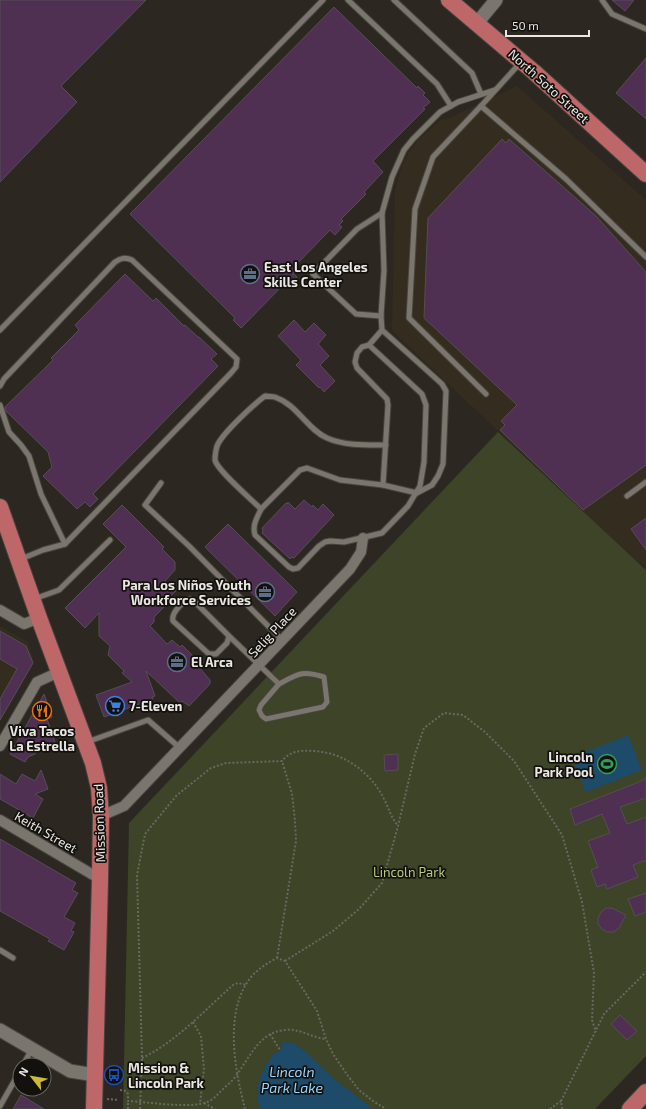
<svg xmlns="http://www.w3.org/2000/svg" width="646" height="1109" font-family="'Exo 2',sans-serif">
  <rect width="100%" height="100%" fill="#2c2721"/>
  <g fill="#352c20">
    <path d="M517 86 646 200V568L619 545 392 331 395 190 402 165 409 152 418 140 443 118 445 120Z"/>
    <path d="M0 626 28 642 34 662 3 717 0 715Z"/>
  </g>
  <path fill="#3d4427" d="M498 432 646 570V1056L595 1109H123L129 823Z"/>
  <g fill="#1d4b69">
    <path d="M628 735 642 770 586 792 572 757Z"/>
    <path d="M284 1042 293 1043 305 1051 334 1079 373 1109H260C253 1086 262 1071 274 1052L275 1054 282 1048 281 1044Z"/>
  </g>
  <g fill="#4f3053" stroke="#544e55">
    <path d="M0 0H146L61 86 77 102 0 182Z"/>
    <path d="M612 0H634L625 11Z"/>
    <path d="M334 7 417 88 418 86 425 93 423 95 430 102 423 108 425 109 373 161 383 172 364 192 366 194 341 219 343 221 339 225 342 227 335 235 330 230 293 268 296 270 293 273 297 277 289 285 286 282 241 328 233 320 235 318 130 214Z"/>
    <path d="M646 58V119L616 93Z"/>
    <path d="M502 139 506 143 509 139 596 216 646 272V465L583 510 500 430 505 425 501 421 517 405 424 318 428 218Z"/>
    <path d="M125 274 153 301 156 298 184 326 185 325 198 337H199L217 354 211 359 218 366 93 494 98 499 90 507 85 502 77 509 43 476 52 467 48 452 6 411 5 407 53 360 51 358 79 330 75 325Z"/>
    <path d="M294 320 305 332 314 323 326 335 318 344 329 356 320 365 335 381 324 392 320 387 319 388 296 365 301 360 278 336Z"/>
    <path d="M304 500 312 507 313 505 318 510 323 504 334 515 294 558 291 557 290 559 262 533 263 531 262 528 286 503 287 504 288 502 295 509Z"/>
    <path d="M122 505 164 547 162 549 175 562V570L165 581 176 591 165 601 168 603 154 617V622L150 626 167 644 172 640 180 647 182 645 199 662 198 666 210 680V684L189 706 182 701 180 703 146 671 155 696 152 697 153 699 104 717 96 695 132 682 122 673 124 671 108 655 110 646 99 636V613L85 628 65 608 126 547 103 524Z"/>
    <path d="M646 518V550L631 529Z"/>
    <path d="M228 524 297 592 275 616 205 547Z"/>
    <path d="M0 631 26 646 33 663 0 720V699L17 669 0 659Z"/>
    <path d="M44 694 52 717 47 719 56 745 35 753V754L28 757 25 762 10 754Z"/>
    <path d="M398 754V770L385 771 384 755Z"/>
    <path d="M41 770 48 789 35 794 43 799 33 818 0 799V774L16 784 22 774 35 781Z"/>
    <path d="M646 778V798L620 807 627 824 646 817V860L633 865 638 877 607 889 605 884 597 887 591 870 598 867 588 841 610 833 602 814 575 825 570 809 639 782Z"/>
    <path d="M0 839 76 883 72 890 78 893 64 917 75 923 71 931 74 932 64 950 48 941 50 939 0 911Z"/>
    <path d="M646 893V912L635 916 628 899Z"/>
    <path d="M606 908H612L626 915 619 928 614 932H607L602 929 598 924V918L601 912Z"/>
    <path d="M620 1015 637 1031 627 1040 611 1024Z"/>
    <path d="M21 1095 44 1109H13Z"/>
  </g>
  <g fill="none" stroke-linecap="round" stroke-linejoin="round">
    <g stroke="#48443e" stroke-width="7">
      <g id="service">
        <path d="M348 0 437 84 451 106"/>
        <path d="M394 0 472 73 481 94"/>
        <path d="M602 0 612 14 646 29"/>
        <path d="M481 106 521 62"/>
        <path d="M381 316 356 314 313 274 357 229 382 213"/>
        <path d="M0 330 323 0"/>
        <path d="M382 330 442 384 446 391 443 464 438 476 432 485 417 493 383 485 388 405 387 399 357 368 355 362 357 353 362 347 369 345 382 330 381 316 384 270 382 213 392 177 404 150 413 139 440 112 458 102 495 90"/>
        <path d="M0 386 4 379 115 262C121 258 125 257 132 260L237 359 236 367 231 373 65 544 43 550 21 559"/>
        <path d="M486 394 409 318 415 209 433 157 481 106 566 179 646 257"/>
        <path d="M0 405 9 432 21 445 29 456 41 494 65 544"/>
        <path d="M161 483 145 505 189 546 282 640"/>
        <path d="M383 485 340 480 307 468 300 470 261 509C252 500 217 470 215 460 215 456 216 447 218 444 224 432 253 405 265 396 269 397 274 396 277 398 297 405 308 430 327 438 345 446 367 445 386 445"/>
        <path d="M627 496 646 482"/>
        <path d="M261 509C257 518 252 525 255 535L289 567 293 569 298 568 319 546 325 542 330 541 344 542 382 533 408 506 420 486 424 462 426 405 422 394 369 345"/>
        <path d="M34 599 59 590 110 540"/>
        <path d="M229 636 194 601 190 599C182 602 171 613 173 621L209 654H216L227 643 229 636 279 684C298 674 302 670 324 677L327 702 323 707 266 719 262 716 259 710 261 705 279 684"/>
        <path d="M87 742 148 720 180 748"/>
        <path d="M0 950 13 958"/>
        <path d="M23 1065 32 1049"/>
        <path d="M0 1106 20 1071"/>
      </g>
    </g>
    <g stroke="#48443e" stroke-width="12">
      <g id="minor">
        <path d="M0 610 24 624 39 618"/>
        <path d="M0 746 37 682 59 672"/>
        <path d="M101 816 124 806 350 569 361 552 363 538"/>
        <path d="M0 820 100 879"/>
      </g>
    </g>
    <g stroke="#48443e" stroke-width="15">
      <g id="tertiary">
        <path d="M477 23 496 0"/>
        <path d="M0 1030 70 1071 95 1075"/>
      </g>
    </g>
    <g stroke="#48443e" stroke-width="18">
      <g id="primary">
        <path d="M449 0 534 72 646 174"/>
        <path d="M0 507 39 618 93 763 99 788 101 816 100 879 94 1109"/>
        <path d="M630 1109 646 1092"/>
      </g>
    </g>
    <g stroke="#6b6761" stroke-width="2" stroke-dasharray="2 2" stroke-linecap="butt">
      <path d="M277 958 296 841 295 821 292 794 282 761"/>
      <path d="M285 961 333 931 359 909 382 883 398 826 415 754 424 728 444 713 463 715 485 732 514 761 562 835 582 902 594 973 592 1020 596 1032"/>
      <path d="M193 1022 201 1036 204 1069 200 1104"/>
      <path d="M270 1034 280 1050"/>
      <path d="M142 1058C176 1042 206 1009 233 985L238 983 246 985"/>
      <path d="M120 1090 126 1091 128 1094V1101C148 1102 191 1109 207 1102 213 1100 217 1095 221 1091 227 1085 234 1080 238 1073 251 1055 260 1032 285 1030 300 1028 312 1038 326 1039"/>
      <path d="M107 1099 119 1100"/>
      <path d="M204 1103 215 1109"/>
      <path d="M128 1109V1101"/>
      <path d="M140 1109 142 1058 137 875 145 834 176 796 211 768 226 763 282 761C290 751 300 750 313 751 344 752 372 773 385 801 390 811 391 817 398 826"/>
      <path d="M245 1109C235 1070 223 1010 252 976 259 968 268 963 277 958L285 961 317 1011 326 1039 333 1054 348 1076 359 1090 373 1101 386 1109"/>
      <path d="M550 1109 561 1101"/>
      <path d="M562 1109 561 1101 604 1014 646 972"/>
    </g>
    <use href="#service" stroke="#7a756d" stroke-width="5"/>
    <use href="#minor" stroke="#7a756d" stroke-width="10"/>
    <use href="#tertiary" stroke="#7a756d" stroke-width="13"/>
    <use href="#primary" stroke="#be6768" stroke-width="16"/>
  </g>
  <defs>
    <g id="office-ring" transform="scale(1)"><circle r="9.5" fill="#13110e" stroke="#5c6f8a" stroke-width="1.5"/><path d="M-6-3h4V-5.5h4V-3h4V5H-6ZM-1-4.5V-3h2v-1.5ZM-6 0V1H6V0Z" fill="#5c6f8a"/></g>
    <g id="supermarket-ring" transform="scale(1)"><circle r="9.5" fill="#13110e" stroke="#3f7fe0" stroke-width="1.5"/><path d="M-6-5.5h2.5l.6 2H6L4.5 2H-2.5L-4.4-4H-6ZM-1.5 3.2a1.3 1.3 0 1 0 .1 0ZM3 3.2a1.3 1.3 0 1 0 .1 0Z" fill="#3f7fe0"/></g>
    <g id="restaurant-ring" transform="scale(1)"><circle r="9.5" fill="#13110e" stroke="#e8710a" stroke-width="1.5"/><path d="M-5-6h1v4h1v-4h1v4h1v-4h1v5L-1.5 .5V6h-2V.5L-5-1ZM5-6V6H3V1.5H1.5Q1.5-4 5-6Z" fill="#e8710a"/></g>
    <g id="stadium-ring" transform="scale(1)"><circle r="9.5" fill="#13110e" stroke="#2e9e5b" stroke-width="1.5"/><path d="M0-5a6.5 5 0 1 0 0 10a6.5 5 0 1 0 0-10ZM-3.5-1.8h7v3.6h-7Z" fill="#2e9e5b"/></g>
    <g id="bus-ring" transform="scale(1)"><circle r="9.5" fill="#13110e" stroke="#1a4fb4" stroke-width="1.5"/><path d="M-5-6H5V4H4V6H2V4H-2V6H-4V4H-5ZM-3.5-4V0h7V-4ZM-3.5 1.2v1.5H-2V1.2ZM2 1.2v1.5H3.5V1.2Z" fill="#1a4fb4"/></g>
  </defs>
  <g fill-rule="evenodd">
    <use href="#office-ring" x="250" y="274"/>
    <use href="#office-ring" x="265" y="592"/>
    <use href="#office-ring" x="177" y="662"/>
    <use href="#supermarket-ring" x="115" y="706"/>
    <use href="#restaurant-ring" x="42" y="711"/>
    <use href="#stadium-ring" x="607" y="764"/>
    <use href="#bus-ring" x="114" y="1075"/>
  </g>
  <g text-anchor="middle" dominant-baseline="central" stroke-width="3.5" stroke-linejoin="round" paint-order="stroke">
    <g font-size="13" fill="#ebe7e3" stroke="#13110e">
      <text transform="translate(549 86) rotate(42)">North Soto Street</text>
      <text transform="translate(272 632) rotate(-47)">Selig Place</text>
      <text transform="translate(99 823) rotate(-92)">Mission Road</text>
      <text transform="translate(46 832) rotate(30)">Keith Street</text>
    </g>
    <g font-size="13" font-weight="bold" fill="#ebe7e3" stroke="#13110e" text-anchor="start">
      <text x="264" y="267">East Los Angeles<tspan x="264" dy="15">Skills Center</tspan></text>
      <text x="251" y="585" text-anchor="end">Para Los Niños Youth<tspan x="251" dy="15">Workforce Services</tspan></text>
      <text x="191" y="662">El Arca</text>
      <text x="129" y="706">7-Eleven</text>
      <text x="42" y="731" text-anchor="middle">Viva Tacos<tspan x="42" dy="15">La Estrella</tspan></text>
      <text x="593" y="757" text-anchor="end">Lincoln<tspan x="593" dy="15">Park Pool</tspan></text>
      <text x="128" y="1068">Mission &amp;<tspan x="128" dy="15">Lincoln Park</tspan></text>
    </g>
    <g font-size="13" fill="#b7ca7f" stroke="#13110e">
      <text x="409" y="872">Lincoln Park</text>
    </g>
    <g font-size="14" font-style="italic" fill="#9bd4fc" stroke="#13110e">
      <text x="292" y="1071">Lincoln<tspan x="292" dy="16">Park Lake</tspan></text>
    </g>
  </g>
  <g transform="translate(32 1077) rotate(301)"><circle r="19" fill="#13110e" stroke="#696763"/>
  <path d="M0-3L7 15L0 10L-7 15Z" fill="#ccb939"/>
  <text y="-6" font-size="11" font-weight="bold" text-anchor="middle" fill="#ebe7e3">N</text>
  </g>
  <path d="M506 30v6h83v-6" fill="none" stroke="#ebe7e3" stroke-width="2"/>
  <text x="512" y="30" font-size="12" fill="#ebe7e3" stroke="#13110e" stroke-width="3" paint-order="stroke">50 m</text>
</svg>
